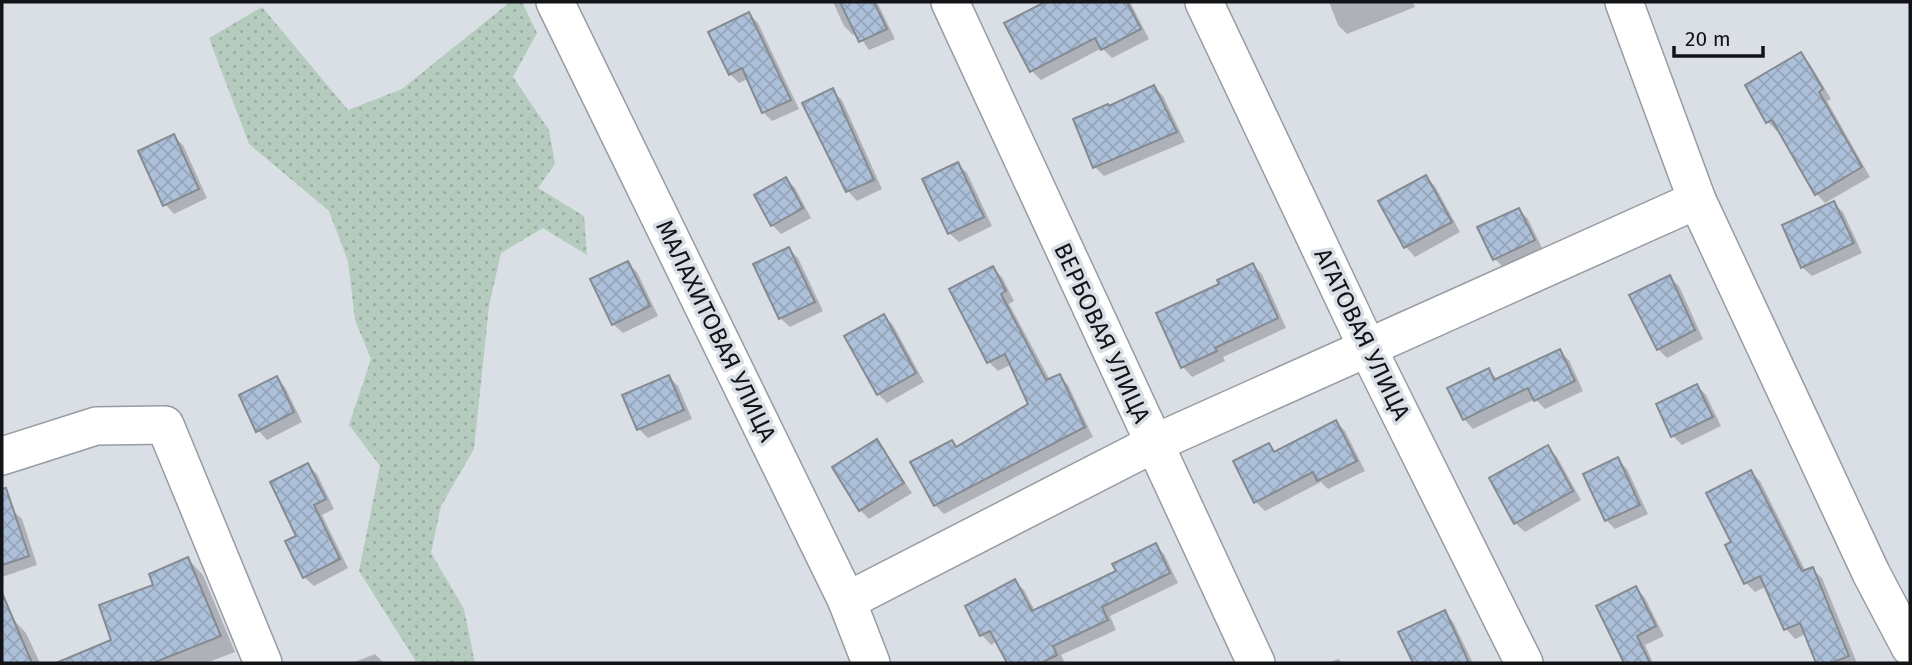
<svg xmlns="http://www.w3.org/2000/svg" width="1912" height="665" font-family="'Fira Sans',sans-serif">
  <defs>
    <pattern id="grass-dots" width="8" height="8" patternUnits="userSpaceOnUse" patternTransform="scale(1.75)"><rect width="8" height="8" fill="#b4cbbe"/><path d="M2 2h.1M6 6h.1" fill="none" stroke="#9aada3" stroke-width="1.8" stroke-linecap="round"/></pattern>
    <pattern id="building-cross-hatch" width="8" height="8" patternUnits="userSpaceOnUse" patternTransform="scale(1.75)"><rect width="8" height="8" fill="#adc0da"/><path d="M0 0l8 8M0 8l8-8" fill="none" stroke="#94a4ba"/></pattern>
  </defs>
  <rect width="100%" height="100%" fill="#dadfe6"/>
  <path fill="url(#grass-dots)" d="M510 2H522L537 33 513 77 549 130 555 164 538 188 584 216 587 255 543 228 501 253 489 306 474 449 441 506 431 553 464 609 475 663H417L359 571 380 466 349 425 371 359 355 320 348 261 329 211 249 144 209 38 262 7 348 110 402 89Z"/>
  <g fill="#0003">
    <path d="M833 2H877L895 39 869 50 857 33 853 35 844 26Z"/>
    <path d="M1048 2 1055 7 1065 2H1130L1149 39 1112 58 1102 48 1041 80 1032 71 1007 24Z"/>
    <path d="M1329 2H1413L1415 7 1347 34 1338 25Z"/>
    <path d="M749 14 758 23 799 109 772 121 763 112 748 79 739 83 730 74Z"/>
    <path d="M1801 55 1810 64 1831 99 1827 101 1870 177 1825 203 1816 193 1779 130 1777 131 1768 122Z"/>
    <path d="M1154 87 1163 96 1185 142 1104 176 1095 167 1109 108Z"/>
    <path d="M832 91 842 100 882 189 857 201 848 191 805 104Z"/>
    <path d="M173 136 183 145 207 198 174 214 165 204Z"/>
    <path d="M958 164 967 173 992 226 959 242 949 233Z"/>
    <path d="M1425 177 1435 186 1460 232 1415 257 1406 247 1381 202Z"/>
    <path d="M786 179 795 188 811 218 781 234 772 225Z"/>
    <path d="M1833 203 1843 212 1862 253 1812 276 1802 267Z"/>
    <path d="M1519 210 1528 219 1543 250 1504 268 1495 259Z"/>
    <path d="M789 249 798 258 823 311 790 327 780 318Z"/>
    <path d="M627 263 637 272 658 316 623 333 613 324Z"/>
    <path d="M1253 265 1262 274 1286 328 1223 357 1225 361 1192 377 1183 367 1158 314 1221 285Z"/>
    <path d="M993 268 1002 277 1014 301 1009 304 1050 380 1059 376 1068 385 1093 437 944 514 935 505 952 442 958 448 1031 405 1012 364 998 371 989 362 951 290Z"/>
    <path d="M1669 277 1679 286 1703 339 1667 358 1658 349Z"/>
    <path d="M884 316 893 325 924 382 887 403 878 394Z"/>
    <path d="M1559 351 1569 360 1583 391 1545 409 1535 399 1473 429 1464 419 1488 370 1498 380Z"/>
    <path d="M669 377 678 386 692 419 648 438 639 429Z"/>
    <path d="M276 378 285 387 302 422 267 440 258 430Z"/>
    <path d="M1697 386 1706 395 1721 426 1682 445 1673 436Z"/>
    <path d="M1336 422 1345 431 1365 471 1328 489 1321 482 1265 511 1256 502 1269 445 1277 453Z"/>
    <path d="M877 441 912 493 869 519 860 510Z"/>
    <path d="M1548 448 1557 457 1581 500 1525 532 1515 523Z"/>
    <path d="M1617 459 1627 469 1648 514 1615 529 1606 520Z"/>
    <path d="M308 465 317 474 334 509 322 515 348 568 314 586 304 577 299 537Z"/>
    <path d="M1751 472 1760 481 1806 572 1812 569 1822 578 1857 663H1818L1806 634 1795 639 1786 629 1767 586 1755 592 1746 583 1733 543Z"/>
    <path d="M12 510 22 519 37 565 2 577V514Z"/>
    <path d="M1155 545 1164 554 1178 583 1110 616 1116 630 1061 655 1065 663H1009L997 641 991 645 982 635 967 607 1015 581 1024 590 1035 611 1118 572Z"/>
    <path d="M188 559 203 575 235 652 206 663H58L113 641 155 586Z"/>
    <path d="M1636 588 1645 598 1664 636 1645 645 1653 663H1626L1598 606Z"/>
    <path d="M1444 612 1453 622 1473 663H1415L1401 633Z"/>
    <path d="M11 617 26 633 40 663H2V621Z"/>
    <path d="M375 654 384 663H352Z"/>
    <path d="M1338 659 1343 663H1328Z"/>
  </g>
  <g fill="url(#building-cross-hatch)" stroke="#868b92" stroke-width="2">
    <path d="M840 2H874L887 29 859 42Z"/>
    <path d="M1045 2H1127L1141 29 1101 50 1095 38 1030 72 1004 23Z"/>
    <path d="M749 12 791 100 762 113 742 68 729 75 708 32Z"/>
    <path d="M1801 52 1823 89 1819 92 1862 167 1815 195 1772 120 1766 123 1745 85Z"/>
    <path d="M1154 85 1177 132 1093 168 1073 119 1108 104 1109 106Z"/>
    <path d="M833 88 874 180 846 192 802 103Z"/>
    <path d="M174 134 199 189 163 206 138 151Z"/>
    <path d="M958 162 984 217 948 234 922 179Z"/>
    <path d="M1426 175 1452 222 1404 248 1378 201Z"/>
    <path d="M786 177 803 208 771 226 754 195Z"/>
    <path d="M1834 201 1854 243 1801 268 1782 225Z"/>
    <path d="M1519 208 1535 240 1493 260 1477 227Z"/>
    <path d="M789 247 815 302 779 319 753 264Z"/>
    <path d="M628 261 650 306 612 325 590 279Z"/>
    <path d="M1253 263 1278 318 1215 348 1217 351 1181 368 1156 313 1219 284 1217 280Z"/>
    <path d="M993 266 1006 291 1001 294 1046 380 1060 374 1085 427 934 506 910 462 952 440 956 447 1028 404 1005 354 987 363 949 289Z"/>
    <path d="M1670 275 1695 330 1657 350 1629 295Z"/>
    <path d="M884 314 916 373 877 395 844 336Z"/>
    <path d="M1560 349 1575 381 1534 401 1528 388 1463 420 1447 388 1489 368 1494 380Z"/>
    <path d="M669 375 684 410 637 430 622 395Z"/>
    <path d="M277 376 294 412 256 432 239 395Z"/>
    <path d="M1697 384 1713 417 1671 437 1656 404Z"/>
    <path d="M1336 420 1357 461 1317 481 1313 472 1254 503 1233 461 1269 443 1274 452Z"/>
    <path d="M877 439 904 483 859 511 832 467Z"/>
    <path d="M1548 445 1573 491 1514 524 1489 478Z"/>
    <path d="M1618 457 1640 505 1605 521 1583 474Z"/>
    <path d="M308 463 326 499 314 505 340 559 303 578 285 541 296 536 270 482Z"/>
    <path d="M1751 470 1802 571 1813 567 1849 656 1831 663H1816L1800 623 1784 630 1760 576 1744 584 1725 545 1731 542 1706 493Z"/>
    <path d="M6 488 29 556 2 565V489Z"/>
    <path d="M1156 543 1170 573 1102 607 1108 620 1053 646 1057 655 1041 663H1007L990 631 980 636 965 606 1015 579 1032 611 1116 571 1112 564Z"/>
    <path d="M188 557 221 636 153 663H56L111 640 99 605 153 585 149 574Z"/>
    <path d="M1636 586 1656 626 1637 636 1650 663H1624L1596 606Z"/>
    <path d="M2 593 32 663H2Z"/>
    <path d="M1445 610 1469 663H1413L1398 632Z"/>
  </g>
  <g fill="none" stroke-linecap="round" stroke-linejoin="round">
    <g stroke="#979ca3" stroke-width="40">
      <g id="minor">
        <path d="M555 2 847 601 871 663"/>
        <path d="M950 2 1256 663"/>
        <path d="M1204 2 1368 349 1524 663"/>
        <path d="M1624 2 1697 200 1871 573 1910 647"/>
        <path d="M2 456 96 426 165 425 263 663"/>
        <path d="M847 601 1153 444 1697 200"/>
      </g>
    </g>
    <use href="#minor" stroke="#fff" stroke-width="37"/>
  </g>
  <g text-anchor="middle" dominant-baseline="central" stroke-width="7" stroke-linejoin="round" paint-order="stroke">
    <g font-size="24" fill="#121417" stroke="#dadfe6">
      <text transform="translate(716 331) rotate(64)">МАЛАХИТОВАЯ УЛИЦА</text>
      <text transform="translate(1102 333) rotate(65)">ВЕРБОВАЯ УЛИЦА</text>
      <text transform="translate(1362 334) rotate(64)">АГАТОВАЯ УЛИЦА</text>
    </g>
  </g>
  <rect width="1912" height="665" fill="none" stroke="#121417" stroke-width="7"/>
  <path d="M1674 46v10h89v-10" fill="none" stroke="#121417" stroke-width="3.5"/>
  <text x="1685" y="46" font-size="21" fill="#121417" stroke="#dadfe6" stroke-width="5" paint-order="stroke">20 m</text>
</svg>
